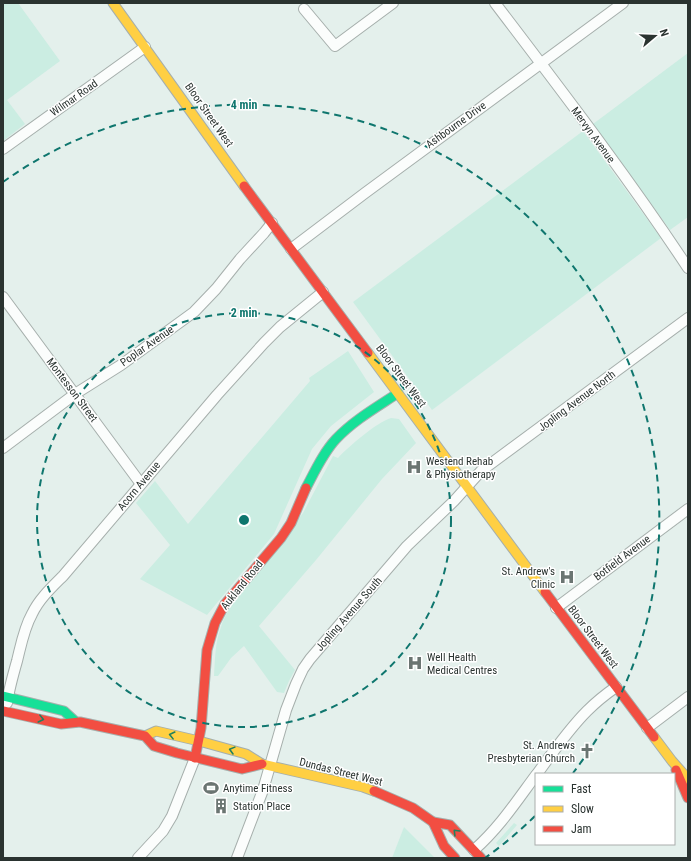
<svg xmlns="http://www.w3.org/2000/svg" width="691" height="861" font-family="'Roboto Condensed',sans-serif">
  <rect width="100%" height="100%" fill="#e4f0ec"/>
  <g fill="#cbede2">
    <path d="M3 3H18L60 61 7 100 25 124 3 141Z"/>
    <path d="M688 53V217L670 230 593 124Z"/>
    <path d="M583 131 661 238 432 410 353 302Z"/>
    <path d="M348 351 374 392 331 426 312 449 274 534 207 615 140 579 170 545 136 503 155 481 188 524 310 381 309 378Z"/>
    <path d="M391 418 399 419 416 443 382 479 316 560 259 626 295 670 289 681 284 693 277 692 244 646 231 658 218 676H214C215 660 215 642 221 627 223 619 228 612 232 604L303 513 333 456 338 458C348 447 377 422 391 418Z"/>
    <path d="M514 823 517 825 499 846 496 843Z"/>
    <path d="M404 827 435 858H392Z"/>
  </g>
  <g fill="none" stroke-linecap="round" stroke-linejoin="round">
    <g stroke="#a6afac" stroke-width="12">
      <g id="street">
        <path d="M495 3C561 90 628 177 688 268"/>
        <path d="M304 9 335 46 393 3"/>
        <path d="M3 149 145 47"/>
        <path d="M291 249 365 193 623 3"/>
        <path d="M3 297 141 484"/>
        <path d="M3 448 75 394 121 365 194 312 216 289 240 259 264 233 272 223"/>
        <path d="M556 608 688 509"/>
        <path d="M7 703C9 689 13 675 17 661 21 645 24 628 32 614 39 599 52 587 63 576L217 395 264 343 280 327 323 292"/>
        <path d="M647 728 688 697"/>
        <path d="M537 774C553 752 568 730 587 711 596 702 606 694 616 687"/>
        <path d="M474 850C499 828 516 802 536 775"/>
        <path d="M138 858 163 831 172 816 195 758"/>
        <path d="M237 858 263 790 286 710 296 684 303 669 310 659 407 546 454 501 481 471 688 318"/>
      </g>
    </g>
    <g stroke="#a6afac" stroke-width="11">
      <g id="fast">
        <path d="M306 488C315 471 323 453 336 439 354 420 377 407 398 393"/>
        <path d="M3 696 64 711 76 722"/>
      </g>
    </g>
    <g stroke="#a6afac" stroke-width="11">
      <g id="slow">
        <path d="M113 3 244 186"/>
        <path d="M368 353 545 592"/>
        <path d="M145 736 156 731 199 741 246 754 262 764 363 787 374 791"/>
        <path d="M654 737 672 761 688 779"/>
      </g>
    </g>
    <g stroke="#a6afac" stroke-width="11">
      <g id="jam">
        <path d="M244 186 368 353"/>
        <path d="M545 592 654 737"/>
        <path d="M3 711 61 724 80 722 145 736 154 746 177 753 242 769 262 764"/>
        <path d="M195 758 201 728 207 650 215 623 225 604 281 538 291 523 306 488"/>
        <path d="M676 770 688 798"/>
        <path d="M374 791 413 808 433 822 450 825 481 858"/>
        <path d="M433 822 444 846 455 858"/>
      </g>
    </g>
    <use href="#street" stroke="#fbfdfc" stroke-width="10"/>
    <use href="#fast" stroke="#16e098" stroke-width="9"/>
    <use href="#slow" stroke="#ffcf43" stroke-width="9"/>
    <use href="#jam" stroke="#f24e42" stroke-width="9"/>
  </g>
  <defs><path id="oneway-chevron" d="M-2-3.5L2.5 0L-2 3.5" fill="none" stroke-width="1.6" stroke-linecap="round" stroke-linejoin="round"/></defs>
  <g stroke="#21815f">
    <use href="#oneway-chevron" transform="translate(41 719) rotate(14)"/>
    <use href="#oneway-chevron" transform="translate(172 735) rotate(-166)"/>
    <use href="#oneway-chevron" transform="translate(232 750) rotate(-165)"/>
    <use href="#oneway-chevron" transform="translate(456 832) rotate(-135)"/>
  </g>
  <g fill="none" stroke="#0f766e" stroke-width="2" stroke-dasharray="7 5">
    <circle cx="244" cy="520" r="207"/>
    <path d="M535 816A415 415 0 0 1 485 858M3 182A415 415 0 0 1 573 773"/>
  </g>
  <defs>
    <g id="hospital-bare" transform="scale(1.2)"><path d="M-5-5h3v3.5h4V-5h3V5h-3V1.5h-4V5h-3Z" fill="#6b7572" stroke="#fff" stroke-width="2.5" paint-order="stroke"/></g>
    <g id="church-bare" transform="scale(1.2)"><path d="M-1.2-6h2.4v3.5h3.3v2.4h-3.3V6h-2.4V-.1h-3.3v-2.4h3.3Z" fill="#6b7572" stroke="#fff" stroke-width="2.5" paint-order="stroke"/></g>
    <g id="stadium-bare" transform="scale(1.2)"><path d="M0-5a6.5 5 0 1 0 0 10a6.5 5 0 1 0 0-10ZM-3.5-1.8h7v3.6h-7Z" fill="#6b7572" stroke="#fff" stroke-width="2.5" paint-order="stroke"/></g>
    <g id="building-bare" transform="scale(1.2)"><path d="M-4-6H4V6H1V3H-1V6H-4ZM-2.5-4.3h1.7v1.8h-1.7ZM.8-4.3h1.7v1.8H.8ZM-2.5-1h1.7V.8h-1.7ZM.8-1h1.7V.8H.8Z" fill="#6b7572" stroke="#fff" stroke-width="2.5" paint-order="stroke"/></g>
  </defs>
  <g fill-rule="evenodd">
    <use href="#hospital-bare" x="414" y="467"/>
    <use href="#hospital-bare" x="567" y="577"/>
    <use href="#hospital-bare" x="415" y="663"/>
    <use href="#church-bare" x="587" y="751"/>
    <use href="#stadium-bare" x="211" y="788"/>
    <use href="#building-bare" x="221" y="806"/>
  </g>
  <g text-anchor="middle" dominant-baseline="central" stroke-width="3" stroke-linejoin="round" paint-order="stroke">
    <g font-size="11" fill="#2a3330" stroke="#fff">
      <text transform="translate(74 98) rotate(-35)">Wilmar Road</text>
      <text transform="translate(209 115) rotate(55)">Bloor Street West</text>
      <text transform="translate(456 125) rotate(-36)">Ashbourne Drive</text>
      <text transform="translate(593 135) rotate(54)">Mervyn Avenue</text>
      <text transform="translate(147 346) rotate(-35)">Poplar Avenue</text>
      <text transform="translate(401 376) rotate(53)">Bloor Street West</text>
      <text transform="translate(72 390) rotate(53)">Montesson Street</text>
      <text transform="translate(577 401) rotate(-37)">Jopling Avenue North</text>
      <text transform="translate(139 486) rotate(-50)">Acorn Avenue</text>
      <text transform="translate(622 558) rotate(-37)">Botfield Avenue</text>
      <text transform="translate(242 585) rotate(-51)">Aukland Road</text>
      <text transform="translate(349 614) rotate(-49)">Jopling Avenue South</text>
      <text transform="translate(593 637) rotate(53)">Bloor Street West</text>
      <text transform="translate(341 772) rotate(14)">Dundas Street West</text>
    </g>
    <g font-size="11" fill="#2a3330" stroke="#fff" text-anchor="start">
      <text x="426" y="461">Westend Rehab<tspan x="426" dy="13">&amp; Physiotherapy</tspan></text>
      <text x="555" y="571" text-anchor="end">St. Andrew's<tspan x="555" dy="13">Clinic</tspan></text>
      <text x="427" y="657">Well Health<tspan x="427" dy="13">Medical Centres</tspan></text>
      <text x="575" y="745" text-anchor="end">St. Andrews<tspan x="575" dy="13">Presbyterian Church</tspan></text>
      <text x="223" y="788">Anytime Fitness</text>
      <text x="233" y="806">Station Place</text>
    </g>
  </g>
  <circle cx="244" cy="520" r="6" fill="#0f766e" stroke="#fff" stroke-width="2"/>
  <g font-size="12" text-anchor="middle" font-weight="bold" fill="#0f766e" stroke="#fff" stroke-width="3" stroke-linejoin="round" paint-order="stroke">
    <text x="244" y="109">4 min</text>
    <text x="244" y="317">2 min</text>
  </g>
  <rect width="691" height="861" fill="none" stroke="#2a3330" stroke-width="8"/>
  <rect x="535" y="773" width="140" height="72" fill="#ffffff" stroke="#aaadac"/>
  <rect x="543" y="786" width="20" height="6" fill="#16e098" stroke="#aaadac"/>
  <text x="571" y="793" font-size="12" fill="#2a3330">Fast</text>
  <rect x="543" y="806" width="20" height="6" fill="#ffcf43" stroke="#aaadac"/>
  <text x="571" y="813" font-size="12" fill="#2a3330">Slow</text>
  <rect x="543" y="826" width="20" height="6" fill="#f24e42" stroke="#aaadac"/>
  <text x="571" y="833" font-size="12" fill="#2a3330">Jam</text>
  <g transform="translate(655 36) rotate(71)" stroke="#ffffff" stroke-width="3" paint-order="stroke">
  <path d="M0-3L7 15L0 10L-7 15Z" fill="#2a3330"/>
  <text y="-6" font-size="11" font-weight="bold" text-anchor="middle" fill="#2a3330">N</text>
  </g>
</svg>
